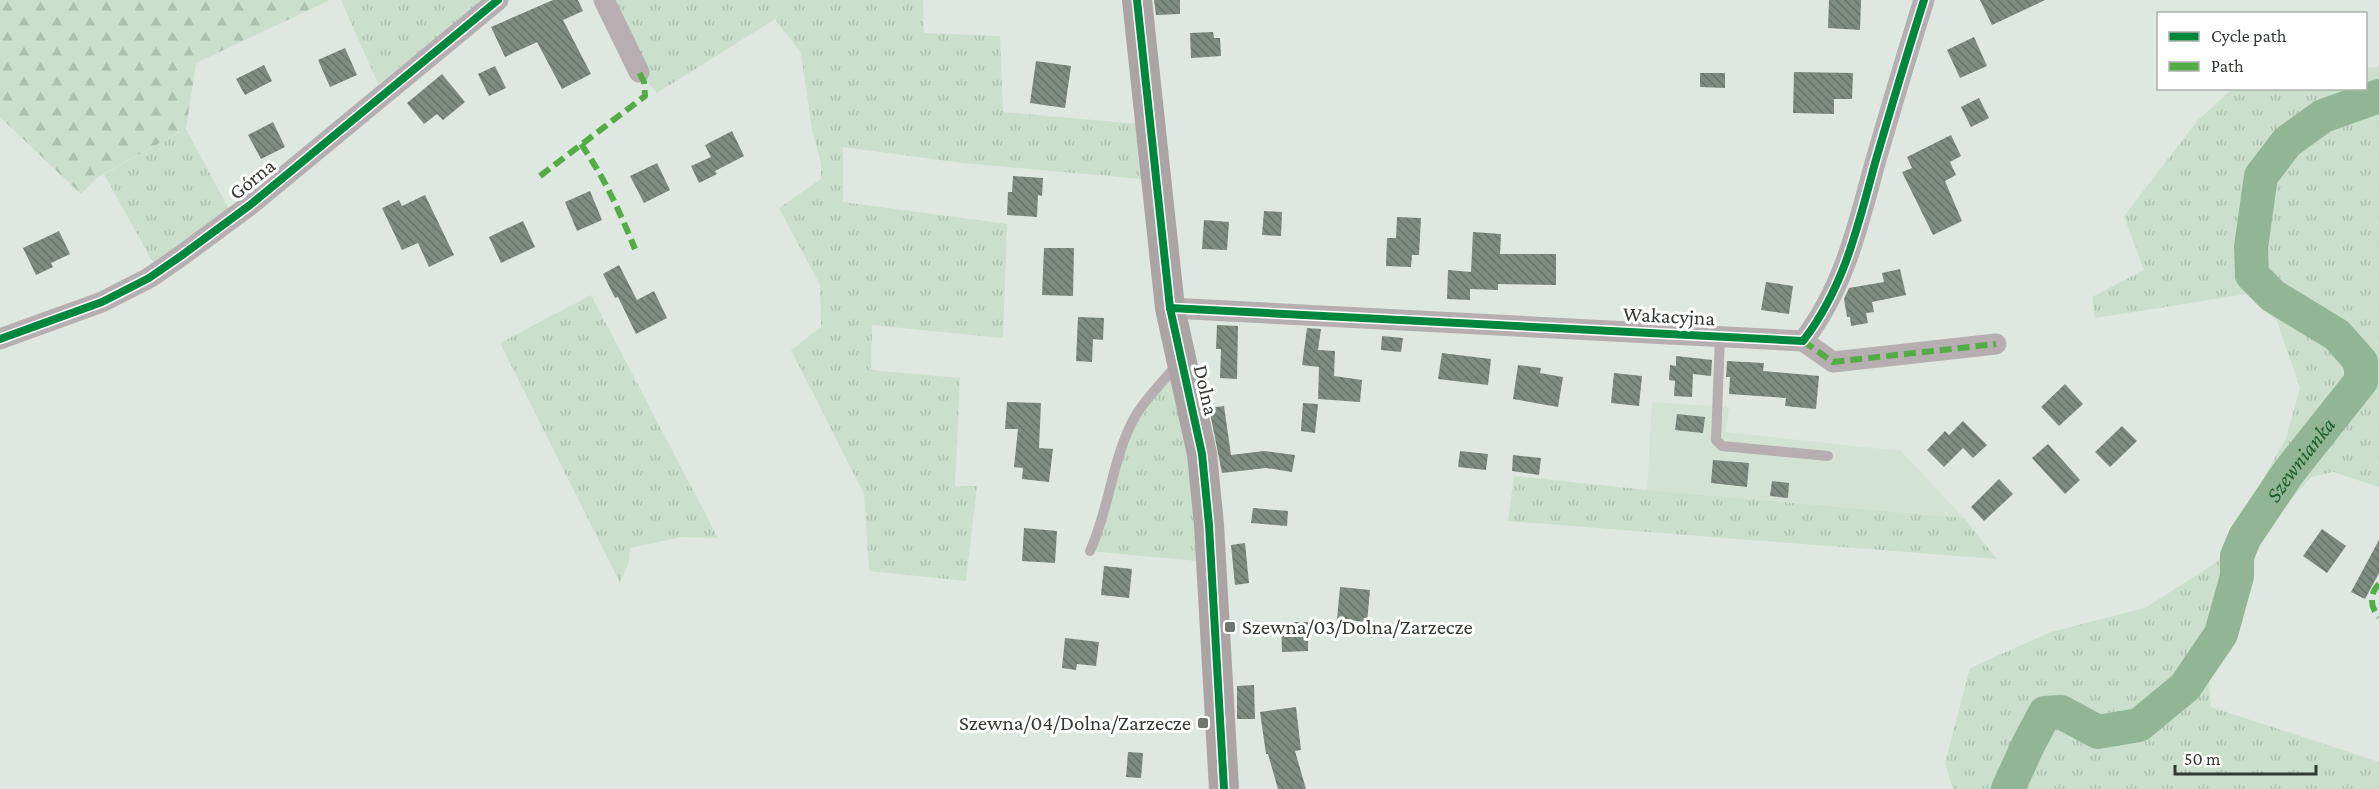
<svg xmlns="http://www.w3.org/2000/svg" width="2379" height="789" font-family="'Crimson Pro',serif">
  <defs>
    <pattern id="grass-tufts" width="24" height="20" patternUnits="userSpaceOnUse" patternTransform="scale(1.5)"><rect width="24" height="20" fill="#cadfcc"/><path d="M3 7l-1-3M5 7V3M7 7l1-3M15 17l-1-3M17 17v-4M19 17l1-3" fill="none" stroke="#aec0b0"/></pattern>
    <pattern id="forest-firs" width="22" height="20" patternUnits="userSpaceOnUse" patternTransform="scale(1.5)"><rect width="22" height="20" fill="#cadfcc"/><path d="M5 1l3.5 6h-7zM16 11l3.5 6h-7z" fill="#aec0b0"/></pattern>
    <pattern id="building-back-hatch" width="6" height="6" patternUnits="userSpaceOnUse" patternTransform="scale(1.5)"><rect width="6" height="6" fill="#7e8b80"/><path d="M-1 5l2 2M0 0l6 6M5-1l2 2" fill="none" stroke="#687369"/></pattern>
  </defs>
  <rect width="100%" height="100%" fill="#dee8e0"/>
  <path fill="#d2e3d4" d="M1652 402 1729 407 1726 432 1901 451 1964 518 1647 490Z"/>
  <g fill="url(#grass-tufts)">
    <path d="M341 0H485L378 84Z"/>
    <path d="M604 0H923L924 33 1000 36 1003 112 1140 124 1143 179 963 163 843 147V202L1007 224 1003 338 872 325 871 370 960 378 955 486H977L966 581 869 571 864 494 791 350 821 327 820 285 779 208 821 179V163L812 130 801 53 775 19 657 93 639 72Z"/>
    <path d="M2379 67V487L2333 472 2311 477 2259 536 2249 591 2208 675 2211 707 2379 762V789H1953L1945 763 1970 668 2051 632 2145 608 2217 562 2286 438 2300 388 2277 321 2247 294 2095 318 2092 297 2144 270 2124 216 2198 120 2232 89 2366 88V68Z"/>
    <path d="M186 129 230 211 155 266 104 174Z"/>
    <path d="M591 295 718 538 681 537 630 548 629 562 620 583 500 343Z"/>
    <path d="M1173 370 1195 473 1197 561 1090 551 1123 443Z"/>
    <path d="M1514 476 1647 490 1964 518 1997 559 1508 521Z"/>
  </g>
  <path fill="url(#forest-firs)" d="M0 0H328V1L196 63 186 129 97 177 81 194 0 117Z"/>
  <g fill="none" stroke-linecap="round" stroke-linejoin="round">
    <path stroke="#92b695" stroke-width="34" id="s1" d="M2008 789 2028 745 2045 713 2061 712 2098 732 2139 725 2185 687 2221 634 2237 576V556L2245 537 2288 473 2361 381V362L2337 335 2273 296 2252 275 2251 247 2261 176 2287 142 2323 116 2379 96"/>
  </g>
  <g fill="url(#building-back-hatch)">
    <path d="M553 0H578L583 11 563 20 591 74 562 89 537 42 505 57 491 27Z"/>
    <path d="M1154 0H1180V14L1156 15Z"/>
    <path d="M1829 0H1861L1860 30 1828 28Z"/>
    <path d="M1980 0H2045L1992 25Z"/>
    <path d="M1213 32 1214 38H1220L1221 56 1191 58 1190 33Z"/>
    <path d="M1974 37 1987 66 1960 78 1947 50Z"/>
    <path d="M345 48 357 75 330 87 318 60Z"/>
    <path d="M1036 61 1071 66 1065 108 1030 103Z"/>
    <path d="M264 65 272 81 245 95 236 79Z"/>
    <path d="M495 66 506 88 489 96 478 74Z"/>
    <path d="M1794 72 1853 73 1852 99H1834V114L1793 113Z"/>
    <path d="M1700 73H1725V88L1700 87Z"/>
    <path d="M442 74 465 102 443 120 437 114 424 124 407 103Z"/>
    <path d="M1979 98 1989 118 1971 127 1961 107Z"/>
    <path d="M273 122 285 147 261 159 248 135Z"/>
    <path d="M732 131 744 156 715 171 717 174 699 183 691 166 711 157 705 145Z"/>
    <path d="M1951 135 1961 156 1950 162 1956 175 1945 181 1962 221 1933 235 1902 172 1912 168 1907 157Z"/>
    <path d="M657 163 670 190 644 203 630 176Z"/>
    <path d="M1013 176 1043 178 1042 196 1038 195 1037 217 1007 215 1008 192H1012Z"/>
    <path d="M590 191 602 220 577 231 565 202Z"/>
    <path d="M425 195 454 255 429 267 418 243 402 250 382 208 399 200 402 206Z"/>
    <path d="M1264 211 1282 212 1281 236 1262 235Z"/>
    <path d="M1397 217 1421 218 1419 255H1412L1411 267 1386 266 1387 238H1396Z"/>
    <path d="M1204 220 1229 222 1227 250 1202 249Z"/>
    <path d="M523 221 535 247 501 263 489 237Z"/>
    <path d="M59 231 70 254 51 263 53 267 36 275 23 248Z"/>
    <path d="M1473 232 1501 234 1500 254H1556V285L1498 284V290L1470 289V300L1447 299 1448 270 1471 272Z"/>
    <path d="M1044 248H1074L1073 296 1042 295Z"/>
    <path d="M619 265 637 300 654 291 667 318 636 334 618 297 615 298 603 274Z"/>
    <path d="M1900 269 1906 295 1872 302 1874 312 1866 313 1868 323 1851 326 1850 317H1847L1844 299 1849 288 1884 282 1882 273Z"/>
    <path d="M1766 282 1793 286 1789 314 1761 310Z"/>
    <path d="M1078 317 1104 318 1103 340 1093 339 1092 362 1076 361Z"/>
    <path d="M1217 325 1238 326 1237 379 1220 378 1221 349H1216Z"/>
    <path d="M1307 328 1321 329 1318 350 1335 351 1334 376 1362 380 1360 402 1318 399 1319 367 1302 365Z"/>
    <path d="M1382 336 1403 338 1401 352 1381 350Z"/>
    <path d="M1442 353 1491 359 1488 385 1438 379Z"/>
    <path d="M1676 356 1712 360 1711 376 1693 374 1692 397 1674 396 1675 381 1669 380 1670 365 1676 366Z"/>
    <path d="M1727 361 1764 363 1763 371 1819 376 1816 409 1785 406 1786 398 1729 394 1730 377H1726Z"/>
    <path d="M1518 365 1541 368 1540 373 1563 377 1558 407 1513 399Z"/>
    <path d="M1614 373 1642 376 1639 406 1611 403Z"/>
    <path d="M2065 384 2083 404 2059 426 2041 407Z"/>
    <path d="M1007 402 1041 403 1039 448 1053 449 1049 482 1022 479 1023 468 1014 467 1018 429H1005Z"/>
    <path d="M1303 403 1318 404 1315 433 1301 431Z"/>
    <path d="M1224 406 1231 455 1264 451 1295 455 1292 472 1266 468 1222 473 1209 408Z"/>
    <path d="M1677 414 1705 417 1703 433 1675 430Z"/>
    <path d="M1963 421 1987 445 1973 458 1963 448 1944 467 1927 450 1945 431 1949 435Z"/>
    <path d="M2122 426 2137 441 2110 467 2095 452Z"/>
    <path d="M2048 444 2080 480 2065 494 2032 458Z"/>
    <path d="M1460 451 1488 454 1486 470 1458 467Z"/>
    <path d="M1513 455 1541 458 1539 475 1512 471Z"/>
    <path d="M1713 460 1749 463 1747 487 1711 483Z"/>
    <path d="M1999 479 2013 494 1984 521 1971 507Z"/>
    <path d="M1772 481 1789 483 1788 498 1770 496Z"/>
    <path d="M1253 508 1288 511 1287 526 1251 523Z"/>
    <path d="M1024 528 1057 531 1055 563 1022 561Z"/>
    <path d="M2322 529 2346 546 2327 573 2303 556Z"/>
    <path d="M2379 540V573L2365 599 2351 592Z"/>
    <path d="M1245 543 1249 583 1235 585 1231 545Z"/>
    <path d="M1104 566 1132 569 1129 598 1101 595Z"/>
    <path d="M1340 587 1370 590 1367 622 1337 619Z"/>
    <path d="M1281 622H1308V651L1282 652Z"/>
    <path d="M1065 638 1099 642 1096 666 1077 664 1076 670 1062 668Z"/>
    <path d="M1254 685 1255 719H1237V686Z"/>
    <path d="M1296 707 1301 750 1295 751 1306 789H1278L1268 754H1266L1260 712Z"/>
    <path d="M1128 752 1143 753 1141 778 1126 777Z"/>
  </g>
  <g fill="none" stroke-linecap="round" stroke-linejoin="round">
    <g stroke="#b6aeb0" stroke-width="10">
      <path d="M1720 337 1716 440 1722 446 1828 456"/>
      <path d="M1090 551C1110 508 1112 456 1136 415 1147 397 1164 381 1177 364"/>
    </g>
    <g stroke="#b6aeb0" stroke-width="21">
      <path d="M604 0 639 72"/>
      <path d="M1170 308 1803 341C1844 288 1858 226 1875 163 1891 108 1907 54 1924 0"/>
      <path d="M0 339 102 302 149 278 181 256 250 205 498 0"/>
      <path d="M1803 341 1833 362 1996 344"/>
    </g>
    <path stroke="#aca3a4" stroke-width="30" d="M1137 0 1170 308 1202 454 1209 525 1224 789"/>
    <g stroke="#54ac45" stroke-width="6" stroke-dasharray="12 6" stroke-linecap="butt">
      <path d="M581 144C604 177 620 212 635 249"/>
      <path d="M540 176 645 96 644 82 639 72"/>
      <path d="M1803 341 1833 362 1996 344"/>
      <path d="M2379 584C2369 594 2370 607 2379 617"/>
    </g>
    <g stroke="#fff" stroke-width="11">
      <g id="cycleway">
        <path d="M1137 0 1170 308 1202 454 1209 525 1224 789"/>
        <path d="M1170 308 1803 341C1844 288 1858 226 1875 163 1891 108 1907 54 1924 0"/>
        <path d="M0 339 102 302 149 278 181 256 250 205 498 0"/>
      </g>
    </g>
    <use href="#cycleway" stroke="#00873e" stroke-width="8"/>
  </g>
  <g fill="#6f7670" stroke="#fff" stroke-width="2">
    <rect x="1224" y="621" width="12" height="12" rx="3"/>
    <rect x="1197" y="717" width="12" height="12" rx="3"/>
  </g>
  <g text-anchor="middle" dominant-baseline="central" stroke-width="6" stroke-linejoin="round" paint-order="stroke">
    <g font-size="21" fill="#333933" stroke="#fff">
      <text transform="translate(252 179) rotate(-39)">Górna</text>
      <text transform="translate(1669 316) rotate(3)">Wakacyjna</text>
      <text transform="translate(1206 390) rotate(77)">Dolna</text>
    </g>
    <g font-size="21" fill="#333933" stroke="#fff" text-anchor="start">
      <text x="1242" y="627">Szewna/03/Dolna/Zarzecze</text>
      <text x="1191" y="723" text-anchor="end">Szewna/04/Dolna/Zarzecze</text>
    </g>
    <g font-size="22" font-style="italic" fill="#1c5f28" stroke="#fff">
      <text stroke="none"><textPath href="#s1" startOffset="504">Szewnianka</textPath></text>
    </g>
  </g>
  <rect x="2157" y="12" width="210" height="78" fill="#ffffff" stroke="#adb0ad" stroke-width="1.5"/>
  <rect x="2169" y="32" width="30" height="9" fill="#00873e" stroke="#adb0ad" stroke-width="1.5"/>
  <text x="2211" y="42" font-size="18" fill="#333933">Cycle path</text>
  <rect x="2169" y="62" width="30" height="9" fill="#54ac45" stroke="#adb0ad" stroke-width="1.5"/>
  <text x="2211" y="72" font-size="18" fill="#333933">Path</text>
  <path d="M2175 765v9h141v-9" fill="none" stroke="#333933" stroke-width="3"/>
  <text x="2184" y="765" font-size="18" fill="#333933" stroke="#ffffff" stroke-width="4.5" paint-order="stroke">50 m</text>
</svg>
